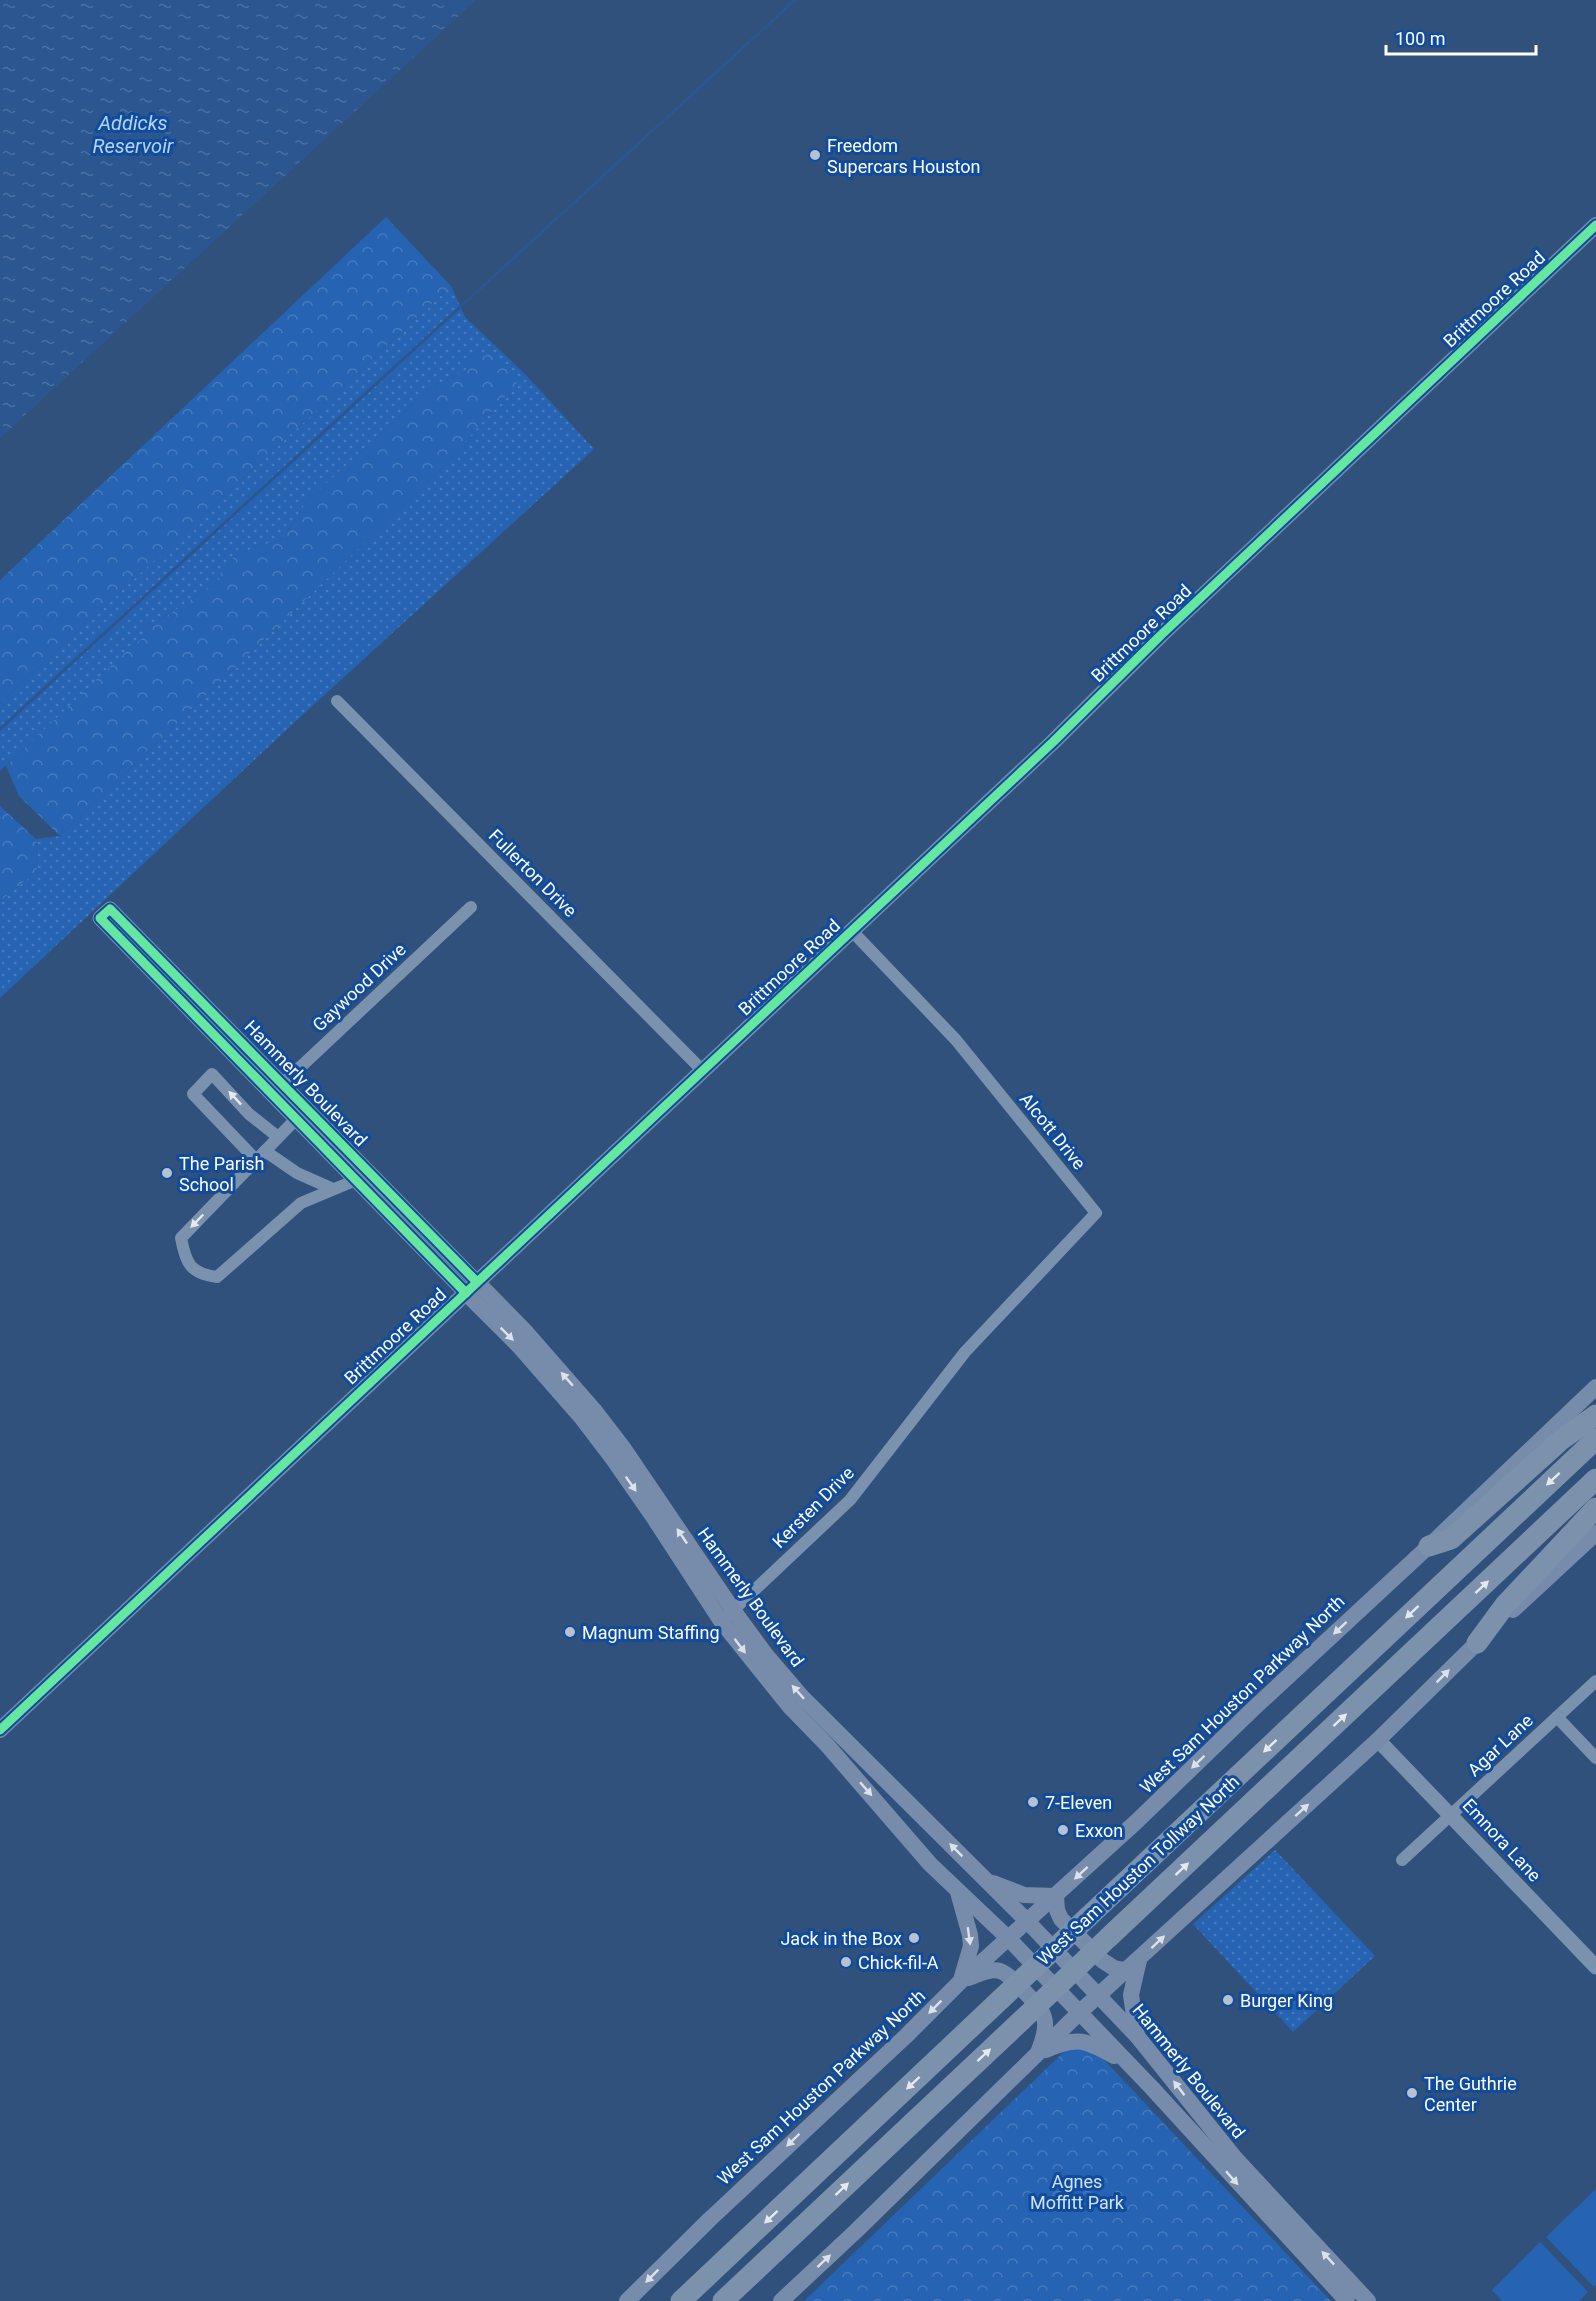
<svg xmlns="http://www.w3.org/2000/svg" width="1596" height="2301" font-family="Roboto,sans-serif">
  <defs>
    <pattern id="grass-dots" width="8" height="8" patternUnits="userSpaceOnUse" patternTransform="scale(1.5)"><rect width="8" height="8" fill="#2663b2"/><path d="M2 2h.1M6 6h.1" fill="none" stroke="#477abe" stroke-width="1.8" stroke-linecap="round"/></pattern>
    <pattern id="forest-crowns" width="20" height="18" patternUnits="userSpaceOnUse" patternTransform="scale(1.5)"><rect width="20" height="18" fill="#2663b2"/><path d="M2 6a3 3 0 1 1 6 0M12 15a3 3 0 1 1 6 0" fill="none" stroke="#477abe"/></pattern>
    <pattern id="water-ripples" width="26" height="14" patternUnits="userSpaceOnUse" patternTransform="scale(1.5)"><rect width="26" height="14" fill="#2c5690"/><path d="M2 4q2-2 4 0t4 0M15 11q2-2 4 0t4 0" fill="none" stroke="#4c6fa1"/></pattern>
  </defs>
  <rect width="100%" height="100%" fill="#30517c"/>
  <g fill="url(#grass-dots)">
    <path d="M451 286 465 317 525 374 594 449 297 720 0 998V901L37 871 36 839 60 836 444 466 520 378 465 372 434 385 307 501 283 539 253 548 234 557 223 569 219 580 164 618 148 624 143 629V638L0 771V703Z"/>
    <path d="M1275 1850 1375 1956 1293 2032 1193 1924Z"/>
  </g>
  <g fill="url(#forest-crowns)">
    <path d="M386 217 451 286 0 703V580Z"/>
    <path d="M470 353 497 355 520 379 444 466 60 836 19 796 6 766 131 647 143 638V629L148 624 164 618 219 580 222 569 234 557 253 548 283 539 307 501 434 385 465 372Z"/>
    <path d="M0 806 36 839 37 871 0 901Z"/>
    <path d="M1071 2045 1093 2048 1331 2301H804Z"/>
  </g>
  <g fill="#2663b2">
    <path d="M1596 2189V2285L1594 2287 1546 2237Z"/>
    <path d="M1540 2242 1588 2292 1579 2301H1502L1492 2290Z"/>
  </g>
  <path fill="url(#water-ripples)" d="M0 0H476L0 438Z"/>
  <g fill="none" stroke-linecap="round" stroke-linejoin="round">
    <path stroke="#2c5690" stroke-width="3" d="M0 729 795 0"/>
    <g stroke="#7b92ae" stroke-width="12">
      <path d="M337 701 703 1071"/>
      <path d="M277 1089 471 907"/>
      <path d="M297 1118 181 1238C186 1264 190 1273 217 1277L301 1203 356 1180"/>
      <path d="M265 1151 297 1173 333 1189"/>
      <path d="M256 1160 193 1094 212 1074 249 1114 278 1137"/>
      <path d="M728 1615 850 1500 965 1352 1096 1213 956 1040 852 931"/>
      <path d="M1557 1717 1596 1758"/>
      <path d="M1402 1860 1596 1681"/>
    </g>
    <g stroke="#7b92ae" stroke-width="15">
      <path d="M466 1293 100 918 110 909 477 1282"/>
      <path d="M1378 1740 1596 1967"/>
    </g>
    <g stroke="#768caa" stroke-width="16">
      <path d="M477 1282 525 1331 594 1410 624 1449 733 1610 766 1655 802 1697 1027 1921 1137 2036 1235 2158 1368 2301"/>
      <path d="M466 1293 518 1345 581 1417 613 1459 654 1518 721 1621 790 1707 827 1745 930 1864 1008 1938 1152 2088 1347 2301"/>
      <path d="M1513 1610 1596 1533"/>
      <path d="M0 1730 1053 742 1161 635 1596 225"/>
      <path d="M993 1883 1024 1895 1056 1896"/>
      <path d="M958 1892 970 1935 971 1946 961 1980"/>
      <path d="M1056 1896 1057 1910 1061 1919 1103 1961 1114 1968 1125 1970"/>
      <path d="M968 1978C978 1975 990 1968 1000 1971 1009 1974 1016 1983 1022 1989 1044 2012 1052 2018 1039 2050"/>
      <path d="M1137 2036 1131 1995 1139 1960"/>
      <path d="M1046 2050C1077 2036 1086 2040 1114 2056"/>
      <path d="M627 2301 709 2220 906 2036 961 1981 1136 1822 1253 1709 1429 1546 1596 1387"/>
      <path d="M781 2301 856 2231 1080 2012 1378 1740 1485 1635"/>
    </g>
    <g stroke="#7b91ac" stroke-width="21">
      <path d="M1429 1546 1451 1539 1561 1440 1596 1415"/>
      <path d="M1477 1643 1505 1605 1596 1508"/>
      <path d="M1088 1917 1596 1439"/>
      <path d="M1109 1937 1596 1479"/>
      <path d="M681 2301 1001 1999"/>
      <path d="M723 2301 1022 2020"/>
    </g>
    <g stroke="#7b91ac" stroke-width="21">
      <path d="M1001 1999 1088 1917"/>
      <path d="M1022 2020 1109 1937"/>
    </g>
    <g stroke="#114c9c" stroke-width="13">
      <g id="cycleway">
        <path d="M466 1293 100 918 110 909 477 1282"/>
        <path d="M0 1730 1053 742 1161 635 1596 225"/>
      </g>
    </g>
    <use href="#cycleway" stroke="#66e7a1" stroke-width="9"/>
  </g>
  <defs><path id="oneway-solid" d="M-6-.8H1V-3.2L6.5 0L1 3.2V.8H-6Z" transform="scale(1.5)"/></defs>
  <g fill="#e5e9ef">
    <use href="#oneway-solid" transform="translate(235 1098) rotate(-133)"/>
    <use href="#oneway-solid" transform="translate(197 1221) rotate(134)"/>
  </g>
  <g fill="#dde2ea">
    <use href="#oneway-solid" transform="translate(507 1334) rotate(45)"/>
    <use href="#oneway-solid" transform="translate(567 1379) rotate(-131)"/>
    <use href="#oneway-solid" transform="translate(631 1484) rotate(55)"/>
    <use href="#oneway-solid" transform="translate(682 1536) rotate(-124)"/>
    <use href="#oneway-solid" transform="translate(1340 1628) rotate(137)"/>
    <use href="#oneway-solid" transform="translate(740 1646) rotate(53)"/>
    <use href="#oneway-solid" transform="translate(1443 1676) rotate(-45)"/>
    <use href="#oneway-solid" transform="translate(798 1692) rotate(-132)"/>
    <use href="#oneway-solid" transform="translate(1198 1762) rotate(136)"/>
    <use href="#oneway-solid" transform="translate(866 1789) rotate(49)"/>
    <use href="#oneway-solid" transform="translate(1302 1810) rotate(-42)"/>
    <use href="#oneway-solid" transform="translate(956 1850) rotate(-135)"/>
    <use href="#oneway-solid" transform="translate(1081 1873) rotate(137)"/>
    <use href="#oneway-solid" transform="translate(969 1936) rotate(82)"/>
    <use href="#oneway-solid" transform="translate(1158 1942) rotate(-43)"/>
    <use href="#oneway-solid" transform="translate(935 2007) rotate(135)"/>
    <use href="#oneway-solid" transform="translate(1179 2088) rotate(-127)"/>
    <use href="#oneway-solid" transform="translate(793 2140) rotate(136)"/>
    <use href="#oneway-solid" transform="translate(1232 2178) rotate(48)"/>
    <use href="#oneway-solid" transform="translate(1328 2258) rotate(-133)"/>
    <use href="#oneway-solid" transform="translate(824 2261) rotate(-43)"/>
    <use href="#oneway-solid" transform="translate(652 2276) rotate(135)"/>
  </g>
  <g fill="#e5e9ee">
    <use href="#oneway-solid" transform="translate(1553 1479) rotate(137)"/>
    <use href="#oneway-solid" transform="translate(1482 1587) rotate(-43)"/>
    <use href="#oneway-solid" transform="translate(1412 1612) rotate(137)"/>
    <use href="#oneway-solid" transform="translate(1340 1720) rotate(-43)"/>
    <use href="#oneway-solid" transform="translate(1270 1746) rotate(137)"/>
    <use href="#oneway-solid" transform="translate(1182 1869) rotate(-43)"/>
    <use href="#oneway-solid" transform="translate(984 2055) rotate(-43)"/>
    <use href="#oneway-solid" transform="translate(913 2083) rotate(137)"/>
    <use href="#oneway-solid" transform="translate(842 2189) rotate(-43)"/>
    <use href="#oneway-solid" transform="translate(771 2217) rotate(137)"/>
  </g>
  <g fill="#b7c2d1" stroke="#114c9c" stroke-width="2">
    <circle cx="815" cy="155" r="6"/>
    <circle cx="167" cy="1173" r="6"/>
    <circle cx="570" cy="1632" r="6"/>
    <circle cx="1033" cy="1802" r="6"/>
    <circle cx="1063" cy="1830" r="6"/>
    <circle cx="914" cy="1938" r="6"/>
    <circle cx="846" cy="1962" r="6"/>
    <circle cx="1228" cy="2000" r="6"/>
    <circle cx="1412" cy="2093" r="6"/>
  </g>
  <g text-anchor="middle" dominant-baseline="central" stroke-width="6" stroke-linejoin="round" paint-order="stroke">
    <g font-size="18" fill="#fff" stroke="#114c9c" text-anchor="start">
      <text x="827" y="145">Freedom<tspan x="827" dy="21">Supercars Houston</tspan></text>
      <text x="179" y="1163">The Parish<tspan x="179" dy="21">School</tspan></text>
      <text x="582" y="1632">Magnum Staffing</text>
      <text x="1045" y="1802">7-Eleven</text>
      <text x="1075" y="1830">Exxon</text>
      <text x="902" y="1938" text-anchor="end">Jack in the Box</text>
      <text x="858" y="1962">Chick-fil-A</text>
      <text x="1240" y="2000">Burger King</text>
      <text x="1424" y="2083">The Guthrie<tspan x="1424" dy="21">Center</tspan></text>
    </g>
    <g font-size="18" fill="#fff" stroke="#114c9c">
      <text transform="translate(1494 299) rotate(-43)">Brittmoore Road</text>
      <text transform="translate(1141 633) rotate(-44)">Brittmoore Road</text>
      <text transform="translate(533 873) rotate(45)">Fullerton Drive</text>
      <text transform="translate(789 967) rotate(-43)">Brittmoore Road</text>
      <text transform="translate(359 987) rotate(-43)">Gaywood Drive</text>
      <text transform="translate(306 1083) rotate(46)">Hammerly Boulevard</text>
      <text transform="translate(1053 1131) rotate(51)">Alcott Drive</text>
      <text transform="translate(395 1336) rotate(-43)">Brittmoore Road</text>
      <text transform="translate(813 1507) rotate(-45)">Kersten Drive</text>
      <text transform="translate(751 1597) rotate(54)">Hammerly Boulevard</text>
      <text transform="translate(1242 1694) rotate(-44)">West Sam Houston Parkway North</text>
      <text transform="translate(1500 1745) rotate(-43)">Agar Lane</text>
      <text transform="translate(1502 1840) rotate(47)">Emnora Lane</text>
      <text transform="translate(1138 1870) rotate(-43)">West Sam Houston Tollway North</text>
      <text transform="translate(1189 2071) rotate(51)">Hammerly Boulevard</text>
      <text transform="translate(821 2087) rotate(-43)">West Sam Houston Parkway North</text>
    </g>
    <g font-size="18" fill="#cee3fe" stroke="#114c9c">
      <text x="1077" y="2181">Agnes<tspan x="1077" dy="21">Moffitt Park</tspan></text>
    </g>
    <g font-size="20" font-style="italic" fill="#b2d3fb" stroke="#114c9c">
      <text x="133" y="123">Addicks<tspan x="133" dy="23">Reservoir</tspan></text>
    </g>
  </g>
  <path d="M1386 45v9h150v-9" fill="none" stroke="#ffffff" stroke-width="3"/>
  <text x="1395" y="45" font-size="18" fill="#ffffff" stroke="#114c9c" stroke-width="4.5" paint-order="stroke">100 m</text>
</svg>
